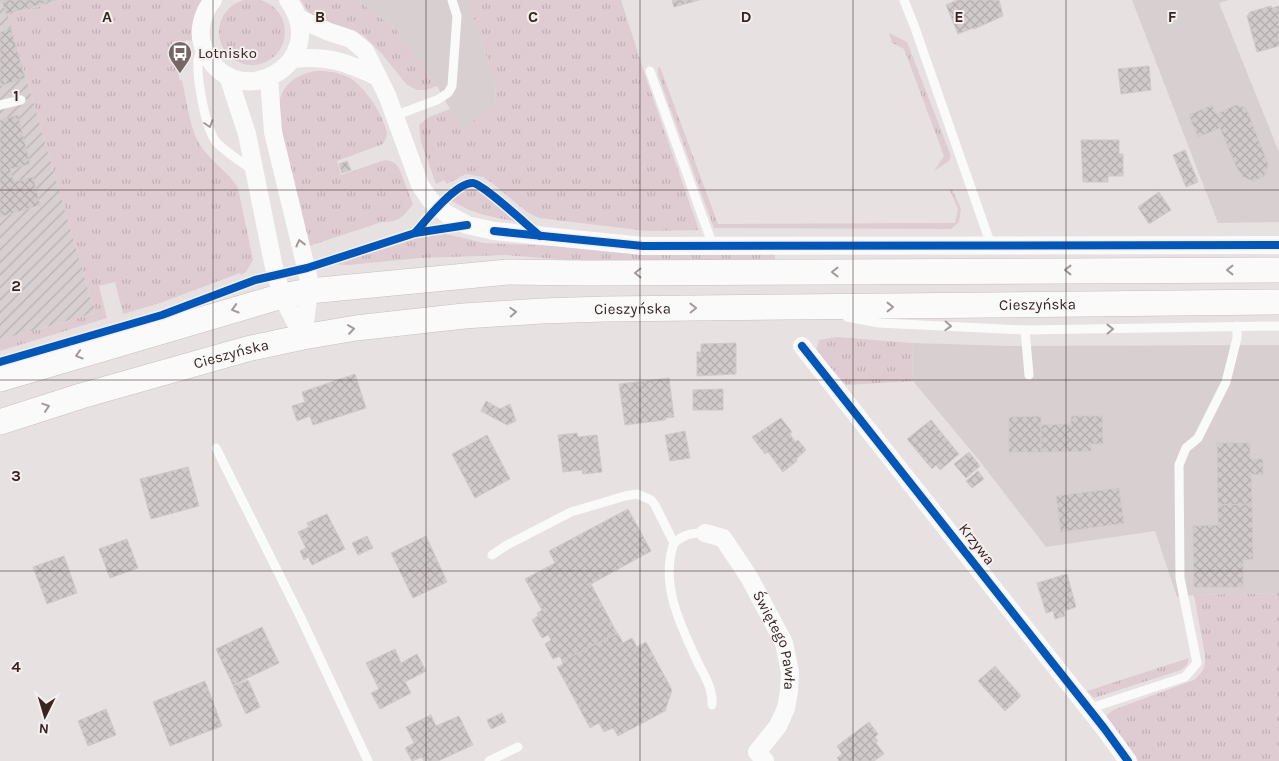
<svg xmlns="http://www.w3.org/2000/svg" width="1279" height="761" font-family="Karla,sans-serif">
  <defs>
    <pattern id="industrial-furrows" width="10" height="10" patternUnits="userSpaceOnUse" patternTransform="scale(1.25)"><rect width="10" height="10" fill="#d8d0d0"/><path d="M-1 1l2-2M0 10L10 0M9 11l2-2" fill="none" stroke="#bab2b2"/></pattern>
    <pattern id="grass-tufts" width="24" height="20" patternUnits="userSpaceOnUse" patternTransform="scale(1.25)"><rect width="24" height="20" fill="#dfccd2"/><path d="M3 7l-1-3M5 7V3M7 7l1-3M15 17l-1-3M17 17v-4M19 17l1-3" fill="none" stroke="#c0afb4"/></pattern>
    <pattern id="building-cross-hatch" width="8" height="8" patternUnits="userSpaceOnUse" patternTransform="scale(1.25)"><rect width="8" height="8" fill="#d0cacb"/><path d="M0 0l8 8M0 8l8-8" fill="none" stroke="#b3adae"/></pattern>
  </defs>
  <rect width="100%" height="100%" fill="#e7e1e2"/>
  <g fill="#d8d0d0">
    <path d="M357 0H468L495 82 496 104 462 130 437 86 395 28Z"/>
    <path d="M1132 0H1229L1219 3 1279 152V222L1218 223Z"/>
    <path d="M912 343 1010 346 1279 345V593L1194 595 1177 597 1155 531 1046 547 978 459 913 381Z"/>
  </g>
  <path fill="url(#industrial-furrows)" d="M0 0H62L8 15 95 313 0 340Z"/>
  <g fill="url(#grass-tufts)">
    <circle cx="252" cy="32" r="33"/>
    <path d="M62 0H203L194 39 193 41 186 40 180 59 178 60 179 79 182 81C187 101 189 127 200 145 210 161 228 171 238 188L253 260 246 272 241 275 240 273 160 303 123 314 115 282 99 286 107 318 0 351V340L95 313 8 15Z"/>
    <path d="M301 0H357L395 28 437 86 426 90H417L407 85 382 54 364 36 344 27 318 19 308 12Z"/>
    <path d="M468 0H621L647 81 699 230 647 231 539 218 527 212 492 183 483 177 466 174 447 184 444 180 436 184 421 142 419 125 429 117 450 109 462 129 496 104 495 82Z"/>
    <path d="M889 33 907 42 951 156 949 161 934 171 944 156 904 49 892 43Z"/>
    <path d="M660 67 718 224 955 223 958 209 950 190 952 189 961 209 959 222 951 229 714 228 658 75V68Z"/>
    <path d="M316 71C328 71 339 72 350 78 365 87 384 116 387 133 387 137 385 140 383 144L337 161 341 175 385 160C391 161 395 162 399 168L413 204C403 217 399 222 382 222L309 246 278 120C277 91 288 76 316 71Z"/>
    <path d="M470 187 486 193 517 222C494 217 471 214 451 200L456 194Z"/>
    <path d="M437 233 446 234 484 243 561 246 645 255 775 254V262L607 263 505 255 420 258 348 265 331 264 411 238Z"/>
    <path d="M837 337 912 343 913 381 846 385 816 351 819 340Z"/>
    <path d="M1279 593V761H1138L1108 722 1107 715 1113 710 1194 680C1203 672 1206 668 1205 655L1194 595Z"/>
    <path d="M1189 658 1187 665 1181 670 1094 698 1087 691Z"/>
  </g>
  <g fill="url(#building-cross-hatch)" stroke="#cfcacb">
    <path d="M2 0H56L6 14Z"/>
    <path d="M672 0H699L674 7Z"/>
    <path d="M957 0H999L1003 16 974 29 973 28 958 34 946 5Z"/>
    <path d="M1271 6 1272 8 1279 6V35L1278 36 1279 46 1257 52 1247 16 1250 12Z"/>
    <path d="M11 29 25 78 0 86V32Z"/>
    <path d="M1149 66 1151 90 1121 94 1118 69Z"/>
    <path d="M1212 105 1216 114 1236 105 1246 108 1268 164 1266 173 1263 177 1253 181 1243 177 1236 166 1220 128 1198 137 1189 115Z"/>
    <path d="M18 115 30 164 10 169 14 182 33 177 40 205 0 217V120Z"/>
    <path d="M1081 140H1119V154H1123V176H1108V182H1083Z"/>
    <path d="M1185 150 1198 182 1186 187 1173 155Z"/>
    <path d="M347 161 351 170 342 173 339 164Z"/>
    <path d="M1159 192 1171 210 1149 224 1138 207Z"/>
    <path d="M736 343V374L697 376V352H701V344Z"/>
    <path d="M355 374 366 408 313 425 310 416 297 421 292 406 305 402 302 392Z"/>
    <path d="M669 378 674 417 665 418V420L625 425 619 384Z"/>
    <path d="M723 389V410H693V390Z"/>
    <path d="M486 401 500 409 510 404 516 421 507 425 481 411Z"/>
    <path d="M1041 416V452H1009V417Z"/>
    <path d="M1071 416H1102L1103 444H1091V451L1041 452V425L1071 424Z"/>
    <path d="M781 418 792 432 790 434 795 442 798 440 806 450 796 459 797 461 783 472 768 452 765 454 752 437Z"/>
    <path d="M931 420 959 454 940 470 936 465 932 469 907 439Z"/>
    <path d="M685 431 690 458 670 461 665 435Z"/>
    <path d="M577 433 578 437 597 435 602 472 583 474 582 470 563 472 558 435Z"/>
    <path d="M487 435 510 479 475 498 452 454Z"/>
    <path d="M1217 443H1250V459H1263V475L1251 474 1252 504 1218 505Z"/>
    <path d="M969 452 980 466 966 478 954 464Z"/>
    <path d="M188 467 199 506 151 519 140 479Z"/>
    <path d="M978 471 984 479 972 488 966 481Z"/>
    <path d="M1119 488 1124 523 1061 532 1056 496Z"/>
    <path d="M1252 504 1253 559 1243 560V587H1194L1193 526 1218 525V505Z"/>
    <path d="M628 509 651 551 591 584 617 633 562 661 560 656 553 659 545 644 551 640 548 635 542 638 532 620 538 616 537 613 542 610 525 579 555 563 549 551Z"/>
    <path d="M327 514 345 549 312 565 308 557 304 560 300 551 306 548 298 532 309 527 307 523Z"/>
    <path d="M367 536 373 548 358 555 352 543Z"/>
    <path d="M426 536 447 582 413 598 391 553Z"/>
    <path d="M127 539 138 568 110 578 99 549Z"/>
    <path d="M64 556 77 593 47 604 33 567Z"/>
    <path d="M1067 574 1076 607 1064 611 1065 616 1055 619 1053 611 1046 613 1037 583Z"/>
    <path d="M262 627 279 663 233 685 216 649Z"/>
    <path d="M618 633 623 643 632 638 637 647 646 642 672 690 665 711 618 736 613 728 604 732 599 723 590 728 557 667 563 664 562 661Z"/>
    <path d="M395 649 401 663 417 654 426 671 405 682 411 693 380 709 371 693 379 689 366 663Z"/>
    <path d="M995 666 1021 696 1005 711 978 681Z"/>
    <path d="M248 680 260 707 246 714 233 686Z"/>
    <path d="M205 681 222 726 170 746 153 702Z"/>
    <path d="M106 709 116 735 88 746 78 721Z"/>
    <path d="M502 713 506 722 491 729 487 720Z"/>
    <path d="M431 715 436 726 459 716 473 745 438 761H424L422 757 412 761 405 748 414 743 406 727Z"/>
    <path d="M869 722 878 734 875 737 878 741 876 743 884 754 874 761H838L839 760 837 758 842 754 837 746Z"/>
  </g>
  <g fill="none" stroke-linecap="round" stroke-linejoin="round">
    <g stroke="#c6bfbe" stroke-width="26">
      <g id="secondary">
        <path d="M0 379 282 296 309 291 508 272 588 273 1279 270"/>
        <path id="s2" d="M0 422 81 396 247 349 303 337 356 328 464 316 542 311 605 309 1279 302"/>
      </g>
    </g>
    <g stroke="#fbfafb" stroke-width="9">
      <path d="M904 0 915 28 991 245"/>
      <path d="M202 46C200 51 199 56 198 61 197 79 205 129 217 143 228 154 242 162 254 171"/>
      <path d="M650 71 713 246"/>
      <path d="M0 105 21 100"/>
      <path d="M394 116 437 100 448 93 452 86 457 16 452 0"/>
      <path d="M847 317 879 323 1025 330 1279 326"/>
      <path d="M1025 330 1029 375"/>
      <path d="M216 448 301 618 368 761"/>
      <path d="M674 543C659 585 682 628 699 665 706 678 713 690 712 705"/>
      <path d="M492 555 507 545 571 512 625 496 637 494 651 500 655 505 674 543C684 534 692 533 705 533"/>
      <path d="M1088 709 1185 677 1197 663 1180 578 1179 465 1186 448 1198 438 1226 382 1237 338V326"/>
      <path d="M489 761 518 747"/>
    </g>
    <g stroke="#fbfafb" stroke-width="18">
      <path d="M213 0C203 12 197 31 203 46 231 120 335 64 288 0"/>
      <path d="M298 18 329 32 351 39 365 51 387 95 420 185 431 201 447 214 467 225 494 231 643 246 1279 245"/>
      <path d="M293 59C327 55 345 62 376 76"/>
      <path d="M228 76 247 134 273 263 282 296 303 337"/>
      <path d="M269 78 273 132 309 280V291L303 337"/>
      <path d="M802 346 1104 728 1128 761"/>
      <path id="s1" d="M705 533 723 538 749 577 784 643 790 672 789 691 786 708 778 726 757 752 765 761"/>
    </g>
    <use href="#secondary" stroke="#fbfafb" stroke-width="25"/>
    <g stroke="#f6eff0" stroke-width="11">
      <g id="cycleway">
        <path d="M494 231 643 246 1279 245"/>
        <path d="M415 233C425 221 456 182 473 183 483 184 529 227 540 236"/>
        <path d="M802 346 1104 728 1128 761"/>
        <path d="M0 362 162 315 255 280 307 268 415 233 467 225"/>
      </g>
    </g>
    <use href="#cycleway" stroke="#0057b8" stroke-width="8"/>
  </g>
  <defs><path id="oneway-chevron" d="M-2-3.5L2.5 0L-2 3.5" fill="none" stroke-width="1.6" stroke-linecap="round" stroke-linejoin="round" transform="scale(1.25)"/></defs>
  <g stroke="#a39a99">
    <use href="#oneway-chevron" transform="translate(209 124) rotate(72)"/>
    <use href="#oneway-chevron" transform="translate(300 243) rotate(-104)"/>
    <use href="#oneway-chevron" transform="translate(1068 270) rotate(180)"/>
    <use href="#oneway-chevron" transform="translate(1230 270) rotate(180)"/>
    <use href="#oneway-chevron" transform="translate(835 272) rotate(180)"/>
    <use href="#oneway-chevron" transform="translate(638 273) rotate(180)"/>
    <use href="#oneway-chevron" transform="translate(890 307)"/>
    <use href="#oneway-chevron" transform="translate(693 308) rotate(-1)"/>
    <use href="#oneway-chevron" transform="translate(235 309) rotate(164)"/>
    <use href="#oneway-chevron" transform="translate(513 312) rotate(-3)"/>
    <use href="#oneway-chevron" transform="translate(948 326) rotate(3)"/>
    <use href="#oneway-chevron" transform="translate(351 329) rotate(-8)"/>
    <use href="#oneway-chevron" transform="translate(1110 329) rotate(-1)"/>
    <use href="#oneway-chevron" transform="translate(79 355) rotate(163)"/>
    <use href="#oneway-chevron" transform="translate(46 407) rotate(-18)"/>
  </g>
  <path fill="none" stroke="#372522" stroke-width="1" stroke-opacity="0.55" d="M213 0V761M426 0V761M640 0V761M853 0V761M1066 0V761M0 190H1279M0 380H1279M0 571H1279"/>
  <defs>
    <g id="bus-pin" transform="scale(1.25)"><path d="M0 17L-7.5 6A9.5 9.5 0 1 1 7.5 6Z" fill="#756765" stroke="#f6eff0"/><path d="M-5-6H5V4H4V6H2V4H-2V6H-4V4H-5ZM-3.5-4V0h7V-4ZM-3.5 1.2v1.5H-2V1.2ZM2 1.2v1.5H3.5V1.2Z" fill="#fff"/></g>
  </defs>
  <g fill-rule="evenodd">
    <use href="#bus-pin" x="180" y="53"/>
  </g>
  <g text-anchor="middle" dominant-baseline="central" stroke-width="4" stroke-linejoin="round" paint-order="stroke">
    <g font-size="15" fill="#372522" stroke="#f6eff0" text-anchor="start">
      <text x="198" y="53">Lotnisko</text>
    </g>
    <g font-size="15" fill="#372522" stroke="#f6eff0">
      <text stroke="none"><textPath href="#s2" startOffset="1051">Cieszyńska</textPath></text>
      <text stroke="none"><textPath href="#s2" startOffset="646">Cieszyńska</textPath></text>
      <text stroke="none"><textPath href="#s2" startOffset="241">Cieszyńska</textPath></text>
      <text transform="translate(977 544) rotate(52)">Krzywa</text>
      <text stroke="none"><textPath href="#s1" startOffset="135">Świętego Pawła</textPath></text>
    </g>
  </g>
  <g font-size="16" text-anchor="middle" font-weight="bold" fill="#372522" stroke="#f6eff0" stroke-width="4" stroke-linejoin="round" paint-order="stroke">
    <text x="107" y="22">A</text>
    <text x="320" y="22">B</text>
    <text x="533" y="22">C</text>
    <text x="746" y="22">D</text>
    <text x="959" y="22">E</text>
    <text x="1172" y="22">F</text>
    <text x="16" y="101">1</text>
    <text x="16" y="291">2</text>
    <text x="16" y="481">3</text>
    <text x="16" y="672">4</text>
  </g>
  <g transform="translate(45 716) rotate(185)" stroke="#f6eff0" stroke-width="4" paint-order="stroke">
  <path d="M0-4L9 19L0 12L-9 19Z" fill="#372522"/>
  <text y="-8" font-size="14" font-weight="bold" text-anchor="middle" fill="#372522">N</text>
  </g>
</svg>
